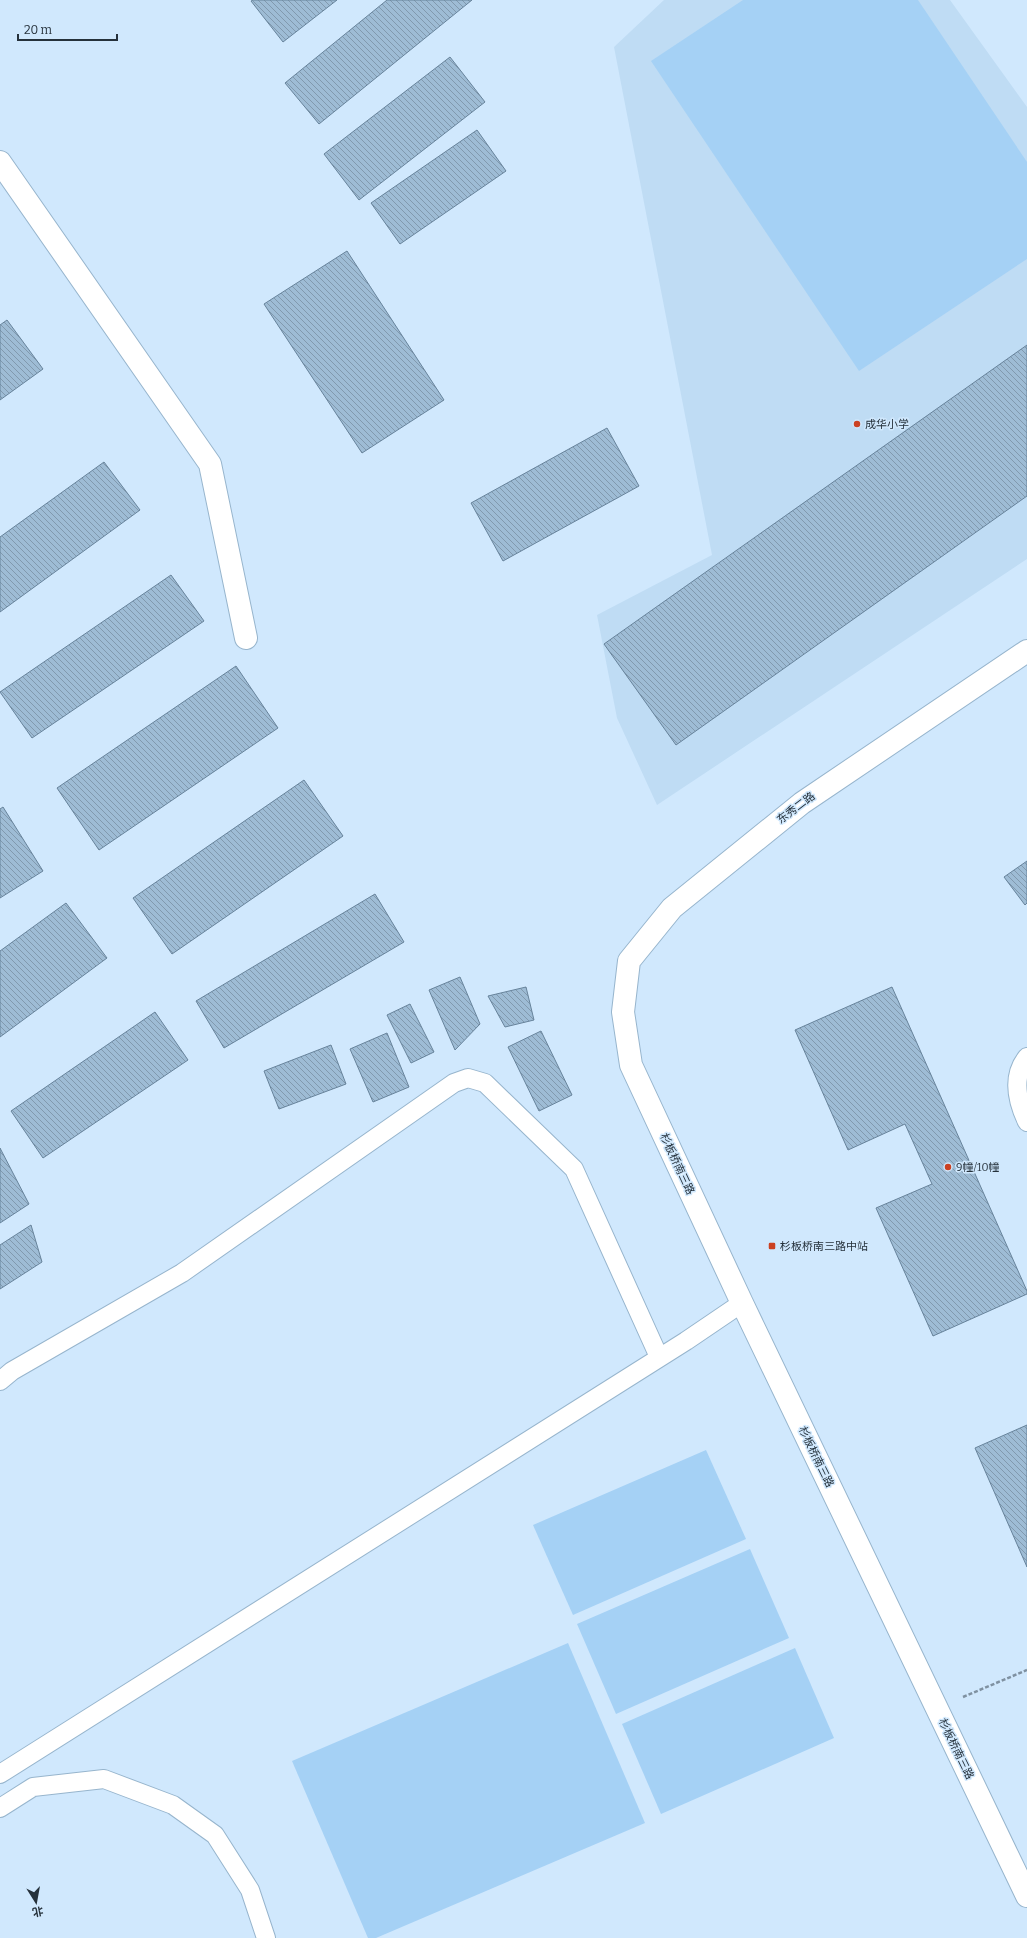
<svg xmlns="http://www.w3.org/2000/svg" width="1027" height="1938" font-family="Bitter,'Noto Sans SC',serif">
  <defs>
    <pattern id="building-back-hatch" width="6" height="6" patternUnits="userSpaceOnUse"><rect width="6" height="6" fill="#9ebcd5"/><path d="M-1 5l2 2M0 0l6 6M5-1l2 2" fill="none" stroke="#8199ae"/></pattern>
  </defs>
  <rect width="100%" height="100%" fill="#d0e8fd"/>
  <path fill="#bfdcf4" d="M664 0H950L1027 107V559L657 805 617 718 597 615 712 555 614 47Z"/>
  <g fill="#a5d1f5">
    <path d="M743 0H918L1027 162V259L859 371 651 61Z"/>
    <path d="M706 1450 746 1539 573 1615 533 1525Z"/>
    <path d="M750 1549 789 1638 616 1714 577 1624Z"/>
    <path d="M568 1643 645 1823 376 1938H368L292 1761Z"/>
    <path d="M795 1648 834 1738 661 1814 622 1724Z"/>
  </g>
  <g fill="url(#building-back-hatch)" stroke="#67839b">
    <path d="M253 0H337L283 42 251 1Z"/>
    <path d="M387 0H472L319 124 285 83Z"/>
    <path d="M450 57 485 102 359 200 324 154Z"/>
    <path d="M477 130 506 171 400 244 371 203Z"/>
    <path d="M347 251 444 400 362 453 264 304Z"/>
    <path d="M7 320 43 369 0 400V325Z"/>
    <path d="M1027 345V496L676 745 604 644Z"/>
    <path d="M607 428 639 486 503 561 471 503Z"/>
    <path d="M104 462 140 510 0 612V537Z"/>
    <path d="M171 575 204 621 32 738 0 692Z"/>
    <path d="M236 666 278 728 99 850 57 788Z"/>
    <path d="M304 780 343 836 172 954 133 898Z"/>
    <path d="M3 807 43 871 0 898V809Z"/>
    <path d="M1027 861V903L1025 905 1004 877Z"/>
    <path d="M375 894 404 942 224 1048 196 1001Z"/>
    <path d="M66 903 107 958 0 1037V951Z"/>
    <path d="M460 977 480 1024 455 1050 429 990Z"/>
    <path d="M526 987 534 1020 505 1027 488 996Z"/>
    <path d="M892 987 1027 1291V1294L933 1336 876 1208 932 1184 905 1124 848 1150 795 1030Z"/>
    <path d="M410 1004 434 1052 411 1063 387 1015Z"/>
    <path d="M155 1012 188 1060 43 1158 11 1111Z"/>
    <path d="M541 1031 572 1095 539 1111 508 1047Z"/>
    <path d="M387 1033 409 1087 373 1102 350 1049Z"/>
    <path d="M331 1045 346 1084 279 1109 264 1071Z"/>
    <path d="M0 1148 29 1204 0 1223Z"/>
    <path d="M31 1225 42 1262 0 1289V1245Z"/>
    <path d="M1027 1425V1567L975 1448Z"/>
  </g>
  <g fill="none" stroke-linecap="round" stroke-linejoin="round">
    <g stroke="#97b5cd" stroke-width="20">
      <g id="lane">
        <path d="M1027 1057C1011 1077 1017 1101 1027 1122"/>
        <path d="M0 1381 12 1371 182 1273 454 1083 468 1078 485 1083 574 1169 659 1357"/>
        <path d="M0 1774 686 1341 742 1303"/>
        <path d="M0 1808 33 1787 104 1779 173 1805 215 1835 250 1890 266 1938"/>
      </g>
    </g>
    <g stroke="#97b5cd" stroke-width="24">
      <path id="street" d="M0 162 210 464 246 638"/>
    </g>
    <g stroke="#97b5cd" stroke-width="24">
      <path id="secondary" d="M1027 651 802 803 672 908 629 961 623 1012 631 1065 742 1303 1027 1896"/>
    </g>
    <path stroke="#7f91a1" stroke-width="2.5" stroke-dasharray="4 2" stroke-linecap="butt" d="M963 1697 1027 1670"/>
    <use href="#lane" stroke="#fff" stroke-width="18"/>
    <use href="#street" stroke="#fff" stroke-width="22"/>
    <use href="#secondary" stroke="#fff" stroke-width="22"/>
  </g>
  <g fill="#cb4122" stroke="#d0e8fd" stroke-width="1.5">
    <circle cx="857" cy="424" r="4"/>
    <circle cx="948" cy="1167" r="4"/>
    <rect x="768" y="1242" width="8" height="8" rx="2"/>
  </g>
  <g text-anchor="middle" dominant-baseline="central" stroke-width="3" stroke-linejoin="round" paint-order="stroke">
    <g font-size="11" fill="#25313b" stroke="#d0e8fd" text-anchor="start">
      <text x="865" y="424">成华小学</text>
      <text x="956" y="1167">9幢/10幢</text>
      <text x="780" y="1246">杉板桥南三路中站</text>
    </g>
    <g font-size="11" fill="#25313b" stroke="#d0e8fd">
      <text transform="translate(796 808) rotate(-37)">东秀二路</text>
      <text transform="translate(677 1164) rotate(65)">杉板桥南三路</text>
      <text transform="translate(816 1457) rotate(64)">杉板桥南三路</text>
      <text transform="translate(956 1749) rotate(64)">杉板桥南三路</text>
    </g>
  </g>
  <g transform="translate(36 1902) rotate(169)" stroke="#d0e8fd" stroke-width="3" paint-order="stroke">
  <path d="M0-3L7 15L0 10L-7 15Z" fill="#25313b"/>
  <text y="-6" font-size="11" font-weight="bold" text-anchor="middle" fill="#25313b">北</text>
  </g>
  <path d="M18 34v6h99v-6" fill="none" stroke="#25313b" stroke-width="2"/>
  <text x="24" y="34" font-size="12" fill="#25313b" stroke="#d0e8fd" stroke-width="3" paint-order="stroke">20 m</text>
</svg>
